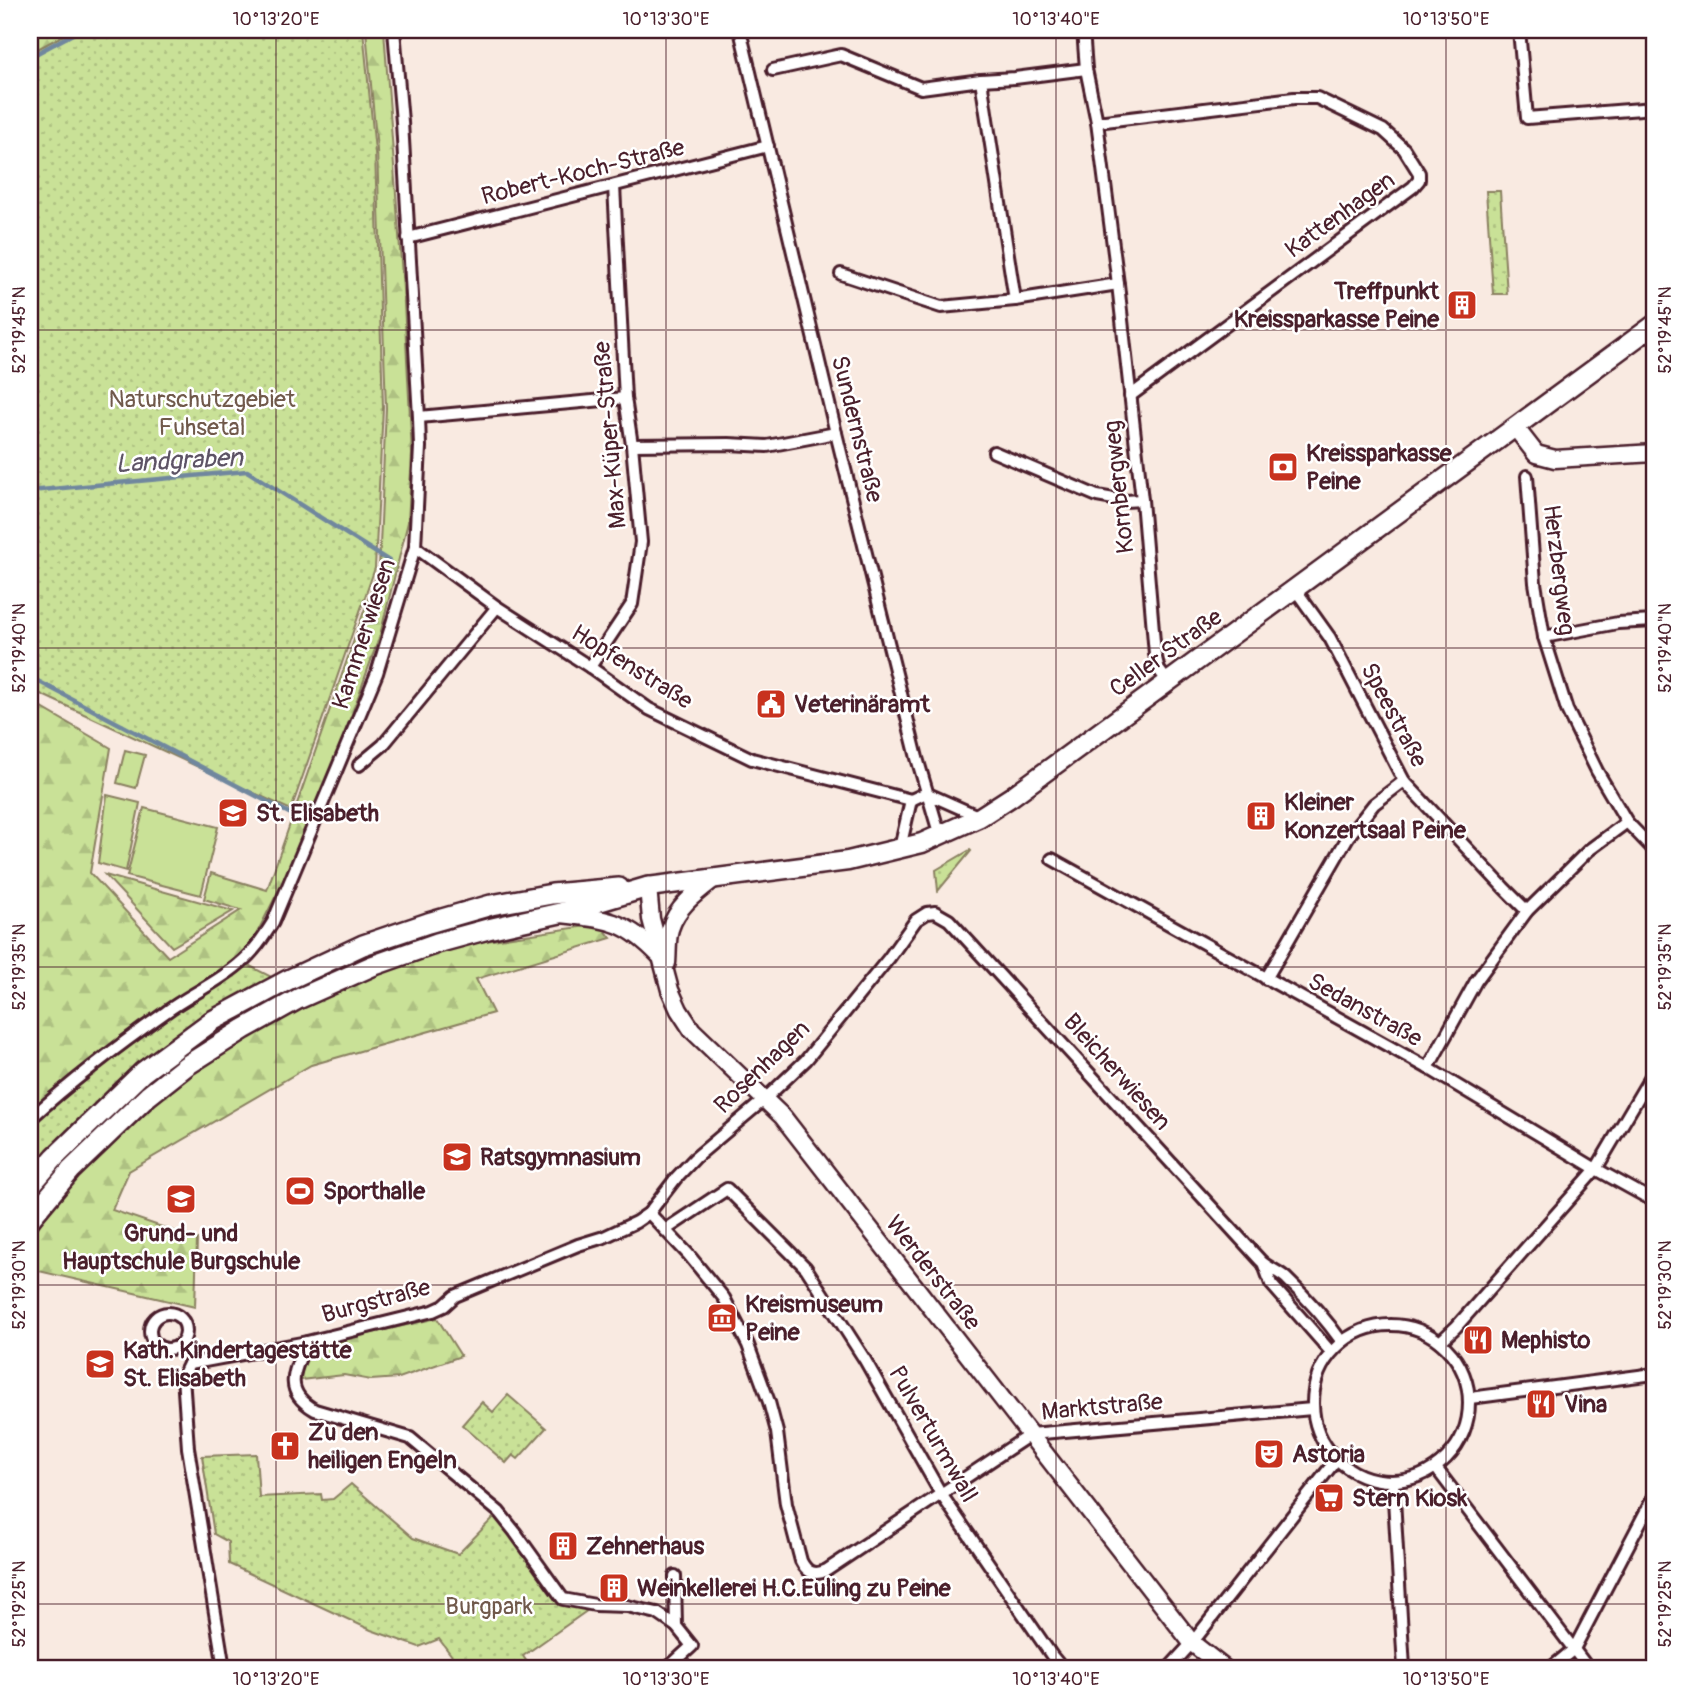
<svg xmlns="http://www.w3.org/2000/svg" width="1684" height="1698" font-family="Pangolin,sans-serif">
  <defs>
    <pattern id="grass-dots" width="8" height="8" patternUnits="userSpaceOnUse" patternTransform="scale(1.75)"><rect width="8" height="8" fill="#c9e197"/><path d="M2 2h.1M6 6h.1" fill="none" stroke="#aec182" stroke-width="1.8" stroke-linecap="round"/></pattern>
    <pattern id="forest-firs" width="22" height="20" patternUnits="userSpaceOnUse" patternTransform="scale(1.75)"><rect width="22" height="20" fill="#c9e197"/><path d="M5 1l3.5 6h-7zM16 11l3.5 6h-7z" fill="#aec182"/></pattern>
  </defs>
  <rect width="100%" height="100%" fill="#f9eae1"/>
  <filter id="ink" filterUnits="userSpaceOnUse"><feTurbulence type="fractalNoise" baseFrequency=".0143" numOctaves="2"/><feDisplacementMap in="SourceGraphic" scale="14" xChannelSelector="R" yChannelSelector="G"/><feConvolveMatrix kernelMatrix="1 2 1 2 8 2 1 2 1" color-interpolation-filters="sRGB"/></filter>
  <g filter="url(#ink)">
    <g fill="url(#grass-dots)" stroke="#8a8061" stroke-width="2">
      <path d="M30 30H363L375 151 383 407 375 568 291 810 32 690 43 772 30 807Z"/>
      <path d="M1486 191H1500L1507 294H1493Z"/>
      <path d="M970 850 971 851 938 891 936 870Z"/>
      <path d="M238 960 311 997 195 1072 111 1138 30 1240V1110L138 1023Z"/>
      <path d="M508 1395 546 1428 518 1459 513 1455 506 1463 462 1425 482 1402 493 1412Z"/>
      <path d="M256 1454 259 1497 321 1494 322 1500 333 1499 351 1484 413 1538 458 1554 499 1512 563 1599 595 1605 523 1656 531 1668H461L439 1639 419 1647 371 1630 229 1564 228 1542 214 1534 202 1456Z"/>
    </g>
    <g fill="url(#forest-firs)" stroke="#8a8061" stroke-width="2">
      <path d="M30 30H73L30 53Z"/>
      <path d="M366 30H384L404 303 412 454 408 522 380 635 341 745 291 866 254 939 238 960 138 1023 30 1110V701L111 748 90 873 168 957 241 910 204 899 211 873 267 890 379 568 386 408 377 150Z"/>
      <path d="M105 875 233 911 172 947Z"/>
      <path d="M600 924 611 938 476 979 493 1013 311 1065 129 1171 112 1210 197 1239 195 1307 30 1269V1240L56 1200 111 1138 195 1072 311 997 438 948Z"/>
      <path d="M437 1318 461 1356 399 1378 371 1380 344 1375 300 1380 305 1358 311 1347Z"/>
    </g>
    <g fill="#c9e197" stroke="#8a8061" stroke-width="2">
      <path d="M125 750 145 755 136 788 117 783Z"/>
      <path d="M107 795 140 803 126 871 98 863Z"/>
      <path d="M144 808 218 827 201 895 127 876Z"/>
    </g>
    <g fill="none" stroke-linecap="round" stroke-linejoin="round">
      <g stroke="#70879e" stroke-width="4.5">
        <path d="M30 57 80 30"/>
        <path d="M30 491 247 471 389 561"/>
        <path d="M30 677 289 813"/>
      </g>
      <g stroke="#4a1f2b" stroke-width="16">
        <g id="street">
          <path d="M740 30 836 433 917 758 940 836"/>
          <path d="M1083 30 1086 69 1097 122 1118 284 1142 500 1155 654 1159 670 1168 682"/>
          <path d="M1519 30 1527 118 1654 108"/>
          <path d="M1086 69 1015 78 981 80 1015 300 1118 284"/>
          <path d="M773 70 841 55 921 88 981 80"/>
          <path d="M1097 122 1294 98H1317L1383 130 1404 149 1419 173V180L1413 187 1130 396"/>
          <path d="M408 238 768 146"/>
          <path d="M841 274 941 307 1015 300"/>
          <path d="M419 417 625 398"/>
          <path d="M632 445 729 444 767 446 836 433"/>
          <path d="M994 452 1097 496 1125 501 1142 500"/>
          <path d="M1527 476 1535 583 1544 637 1567 710 1597 771 1627 822 1654 850"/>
          <path d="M415 547 497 607 590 667 649 709 752 759 911 800 926 793"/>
          <path d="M1295 589 1330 638 1404 781 1504 888 1527 911"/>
          <path d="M1544 637 1618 623 1654 621"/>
          <path d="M590 667 632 604 641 542 632 445 625 398 614 186"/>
          <path d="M359 765 383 745 497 607"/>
          <path d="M926 793 980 817"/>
          <path d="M900 848 911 800"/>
          <path d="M1052 859 1428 1068 1596 1169 1654 1201"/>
          <path d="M1266 979 1348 837 1374 804 1404 781"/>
          <path d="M1428 1068 1476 981 1527 911 1589 850 1627 822"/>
          <path d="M30 1119C73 1080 119 1045 166 1012 189 995 217 983 239 964 253 953 263 938 273 922L377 673 415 547 420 447 419 417 402 122 394 30"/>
          <path d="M649 1213 688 1254 724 1298 748 1345 769 1402 777 1432 786 1504 801 1561C807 1573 815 1576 827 1570L1031 1434 1312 1409"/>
          <path d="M665 1230 727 1189 806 1268 865 1360 941 1494 1052 1656 1062 1668"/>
          <path d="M1264 1265 1271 1284 1331 1352"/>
          <circle cx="168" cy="1331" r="18"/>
          <circle cx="1391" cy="1403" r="78"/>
          <path d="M307 1342C294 1371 282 1391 315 1410L410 1438 499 1512 515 1532 563 1599 595 1605 627 1606 657 1613 676 1626"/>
          <path d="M1440 1342 1456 1327 1596 1169 1654 1071"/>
          <path d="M189 1364 307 1342 433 1311 444 1306 455 1296 578 1245 604 1237 636 1222 649 1213 676 1178 695 1158 765 1099 806 1060 889 958 916 920 927 913 935 912 949 920 1260 1260C1267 1268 1279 1271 1287 1279 1307 1298 1326 1319 1342 1342"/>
          <path d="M189 1364 183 1376 188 1448 224 1668"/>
          <path d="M1470 1398 1654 1374"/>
          <path d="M1436 1468 1588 1668"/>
          <path d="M1393 1482 1404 1668"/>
          <path d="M668 1668 692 1646 676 1626 675 1576"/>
          <path d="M1169 1668 1192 1643 1336 1460"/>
          <path d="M1551 1668 1574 1649 1654 1496"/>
        </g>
      </g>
      <g stroke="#4a1f2b" stroke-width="21">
        <g id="secondary">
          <path d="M1515 427 1536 454 1555 459 1654 453"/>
          <path d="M648 887 651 919 670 990 679 1010 692 1030 783 1117 1192 1643 1224 1668"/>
          <path d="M561 914C608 920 624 919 659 955"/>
          <path d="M667 963C668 952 667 939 670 929 677 906 697 892 715 878"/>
        </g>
      </g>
      <g stroke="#4a1f2b" stroke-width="23">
        <path id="primary" d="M648 887 848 861 922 843 980 817 1011 797 1168 682 1654 325"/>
      </g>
      <g stroke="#4a1f2b" stroke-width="24">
        <g id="highway">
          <path d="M30 1186 55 1157 143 1072 212 1021 288 980 363 945 428 923 491 905 552 894 619 888"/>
          <path d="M30 1219 71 1170 148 1096 186 1066 244 1029 298 999 372 966 437 943 488 929 560 913 648 887"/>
        </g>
      </g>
      <use href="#street" stroke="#fff" stroke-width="10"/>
      <use href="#secondary" stroke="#fff" stroke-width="16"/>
      <use href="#primary" stroke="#fff" stroke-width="18"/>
      <use href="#highway" stroke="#fff" stroke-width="19"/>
    </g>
  </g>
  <path fill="none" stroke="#4a1f2b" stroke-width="2" stroke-opacity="0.45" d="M276 30V1668M666 30V1668M1056 30V1668M1446 30V1668M30 330H1654M30 648H1654M30 967H1654M30 1285H1654M30 1604H1654"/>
  <defs>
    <g id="building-square" transform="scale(1.575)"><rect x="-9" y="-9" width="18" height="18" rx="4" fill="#c8321e" stroke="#fff"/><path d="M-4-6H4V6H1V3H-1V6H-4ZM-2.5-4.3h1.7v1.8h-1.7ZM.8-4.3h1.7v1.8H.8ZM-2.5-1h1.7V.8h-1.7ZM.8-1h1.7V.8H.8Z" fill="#fff"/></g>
    <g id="bank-square" transform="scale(1.575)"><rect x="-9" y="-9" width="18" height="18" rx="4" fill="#c8321e" stroke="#fff"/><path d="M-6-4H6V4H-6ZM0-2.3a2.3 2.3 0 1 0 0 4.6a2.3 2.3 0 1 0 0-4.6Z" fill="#fff"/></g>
    <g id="civic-square" transform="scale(1.575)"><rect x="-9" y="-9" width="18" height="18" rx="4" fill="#c8321e" stroke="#fff"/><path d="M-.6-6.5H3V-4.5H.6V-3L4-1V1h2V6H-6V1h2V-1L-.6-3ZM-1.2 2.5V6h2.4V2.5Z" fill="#fff"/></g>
    <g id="school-square" transform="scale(1.575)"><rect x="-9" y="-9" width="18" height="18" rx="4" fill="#c8321e" stroke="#fff"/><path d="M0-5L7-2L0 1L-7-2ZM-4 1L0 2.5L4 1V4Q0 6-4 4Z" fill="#fff"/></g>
    <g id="stadium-square" transform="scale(1.575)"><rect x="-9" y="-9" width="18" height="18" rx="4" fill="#c8321e" stroke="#fff"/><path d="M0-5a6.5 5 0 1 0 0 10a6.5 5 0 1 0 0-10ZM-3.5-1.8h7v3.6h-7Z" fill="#fff"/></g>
    <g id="museum-square" transform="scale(1.575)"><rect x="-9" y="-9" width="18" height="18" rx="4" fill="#c8321e" stroke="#fff"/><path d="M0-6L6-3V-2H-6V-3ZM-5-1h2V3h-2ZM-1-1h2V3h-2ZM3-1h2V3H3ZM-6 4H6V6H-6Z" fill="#fff"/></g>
    <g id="restaurant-square" transform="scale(1.575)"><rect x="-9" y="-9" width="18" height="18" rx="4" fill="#c8321e" stroke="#fff"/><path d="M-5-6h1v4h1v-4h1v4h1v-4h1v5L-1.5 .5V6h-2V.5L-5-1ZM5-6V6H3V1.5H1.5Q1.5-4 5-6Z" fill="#fff"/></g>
    <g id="church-square" transform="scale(1.575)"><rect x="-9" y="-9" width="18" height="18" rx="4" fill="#c8321e" stroke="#fff"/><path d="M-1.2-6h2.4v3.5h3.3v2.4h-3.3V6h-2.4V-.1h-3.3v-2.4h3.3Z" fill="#fff"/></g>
    <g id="theatre-square" transform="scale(1.575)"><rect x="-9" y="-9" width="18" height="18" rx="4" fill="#c8321e" stroke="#fff"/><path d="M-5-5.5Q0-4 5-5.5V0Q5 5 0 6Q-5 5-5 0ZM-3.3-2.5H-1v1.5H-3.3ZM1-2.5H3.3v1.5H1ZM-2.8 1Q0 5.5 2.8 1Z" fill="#fff"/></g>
    <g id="supermarket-square" transform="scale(1.575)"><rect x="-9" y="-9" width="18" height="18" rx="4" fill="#c8321e" stroke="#fff"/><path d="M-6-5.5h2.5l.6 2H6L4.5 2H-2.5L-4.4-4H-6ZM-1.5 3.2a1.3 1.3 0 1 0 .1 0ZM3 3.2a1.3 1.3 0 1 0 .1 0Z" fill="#fff"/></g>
  </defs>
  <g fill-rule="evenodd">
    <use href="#building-square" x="1462" y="305"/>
    <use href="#bank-square" x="1283" y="467"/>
    <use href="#civic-square" x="771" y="704"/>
    <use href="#school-square" x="233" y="813"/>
    <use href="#building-square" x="1261" y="816"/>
    <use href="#school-square" x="457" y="1157"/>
    <use href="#stadium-square" x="300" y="1191"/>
    <use href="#school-square" x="181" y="1199"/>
    <use href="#museum-square" x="722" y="1318"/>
    <use href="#restaurant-square" x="1478" y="1340"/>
    <use href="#school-square" x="100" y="1364"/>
    <use href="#restaurant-square" x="1541" y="1404"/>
    <use href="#church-square" x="285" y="1446"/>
    <use href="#theatre-square" x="1269" y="1454"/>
    <use href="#supermarket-square" x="1329" y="1498"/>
    <use href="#building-square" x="563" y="1546"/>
    <use href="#building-square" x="614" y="1588"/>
  </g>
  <g text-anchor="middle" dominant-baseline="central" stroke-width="5" stroke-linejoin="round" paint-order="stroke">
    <g font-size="24" fill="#4a1f2b" stroke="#fff">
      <text transform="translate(583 172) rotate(-14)">Robert-Koch-Straße</text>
      <text transform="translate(1340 215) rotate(-36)">Kattenhagen</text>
      <text transform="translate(857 429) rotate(76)">Sundernstraße</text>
      <text transform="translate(610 435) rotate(-95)">Max-Küper-Straße</text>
      <text transform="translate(1119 487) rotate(-96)">Kornbergweg</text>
      <text transform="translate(1559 570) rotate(83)">Herzbergweg</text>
      <text transform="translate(364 634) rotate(-72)">Kammerwiesen</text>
      <text transform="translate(1166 653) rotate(-36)">Celler Straße</text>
      <text transform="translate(632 667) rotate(32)">Hopfenstraße</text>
      <text transform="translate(1394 715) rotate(62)">Speestraße</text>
      <text transform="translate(1365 1010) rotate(29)">Sedanstraße</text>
      <text transform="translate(762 1067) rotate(-44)">Rosenhagen</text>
      <text transform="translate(1117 1072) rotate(48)">Bleicherwiesen</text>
      <text transform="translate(933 1273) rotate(52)">Werderstraße</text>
      <text transform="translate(376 1301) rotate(-15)">Burgstraße</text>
      <text transform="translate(1102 1407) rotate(-5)">Marktstraße</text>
      <text transform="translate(933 1434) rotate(60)">Pulverturmwall</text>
    </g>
    <g font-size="24" font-weight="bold" fill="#4a1f2b" stroke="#fff" text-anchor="start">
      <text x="1439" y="291" text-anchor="end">Treffpunkt<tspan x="1439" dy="28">Kreissparkasse Peine</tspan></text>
      <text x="1306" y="453">Kreissparkasse<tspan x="1306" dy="28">Peine</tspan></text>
      <text x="794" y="704">Veterinäramt</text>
      <text x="1284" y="802">Kleiner<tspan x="1284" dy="28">Konzertsaal Peine</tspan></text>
      <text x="256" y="813">St. Elisabeth</text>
      <text x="480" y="1157">Ratsgymnasium</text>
      <text x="323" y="1191">Sporthalle</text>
      <text x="181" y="1233" text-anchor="middle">Grund- und<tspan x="181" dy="28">Hauptschule Burgschule</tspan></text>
      <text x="745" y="1304">Kreismuseum<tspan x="745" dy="28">Peine</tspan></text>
      <text x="1501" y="1340">Mephisto</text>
      <text x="123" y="1350">Kath. Kindertagestätte<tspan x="123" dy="28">St. Elisabeth</tspan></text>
      <text x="1564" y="1404">Vina</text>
      <text x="308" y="1432">Zu den<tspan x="308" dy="28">heiligen Engeln</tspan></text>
      <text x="1292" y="1454">Astoria</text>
      <text x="1352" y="1498">Stern Kiosk</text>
      <text x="586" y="1546">Zehnerhaus</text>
      <text x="637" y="1588">Weinkellerei H.C.Euling zu Peine</text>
    </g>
    <g font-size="24" fill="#70594b" stroke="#fff">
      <text x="202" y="399">Naturschutzgebiet<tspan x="202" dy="28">Fuhsetal</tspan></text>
      <text x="489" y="1606">Burgpark</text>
    </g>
    <g font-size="26" font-style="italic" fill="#5d5365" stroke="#fff">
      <text transform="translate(179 461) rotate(-3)">Landgraben</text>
    </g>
  </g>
  <rect width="1684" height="1698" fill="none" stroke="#fff" stroke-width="77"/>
  <rect x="38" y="38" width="1608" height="1622" fill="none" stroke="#4a1f2b" stroke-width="2.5"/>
  <g font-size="18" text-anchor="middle" fill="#4a1f2b">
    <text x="276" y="25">10°13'20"E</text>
    <text x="666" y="25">10°13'30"E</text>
    <text x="1056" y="25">10°13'40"E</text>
    <text x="1446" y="25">10°13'50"E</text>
    <text transform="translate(19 330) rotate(-90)" y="6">52°19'45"N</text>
    <text transform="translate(1665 330) rotate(-90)" y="6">52°19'45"N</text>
    <text transform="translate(19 648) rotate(-90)" y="6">52°19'40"N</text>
    <text transform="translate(1665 648) rotate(-90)" y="6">52°19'40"N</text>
    <text transform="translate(19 967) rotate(-90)" y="6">52°19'35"N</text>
    <text transform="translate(1665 967) rotate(-90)" y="6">52°19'35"N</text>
    <text transform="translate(19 1285) rotate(-90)" y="6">52°19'30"N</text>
    <text transform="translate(1665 1285) rotate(-90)" y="6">52°19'30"N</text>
    <text transform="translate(19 1604) rotate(-90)" y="6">52°19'25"N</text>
    <text transform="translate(1665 1604) rotate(-90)" y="6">52°19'25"N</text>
    <text x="276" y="1685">10°13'20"E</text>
    <text x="666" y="1685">10°13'30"E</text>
    <text x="1056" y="1685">10°13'40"E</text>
    <text x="1446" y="1685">10°13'50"E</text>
  </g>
</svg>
